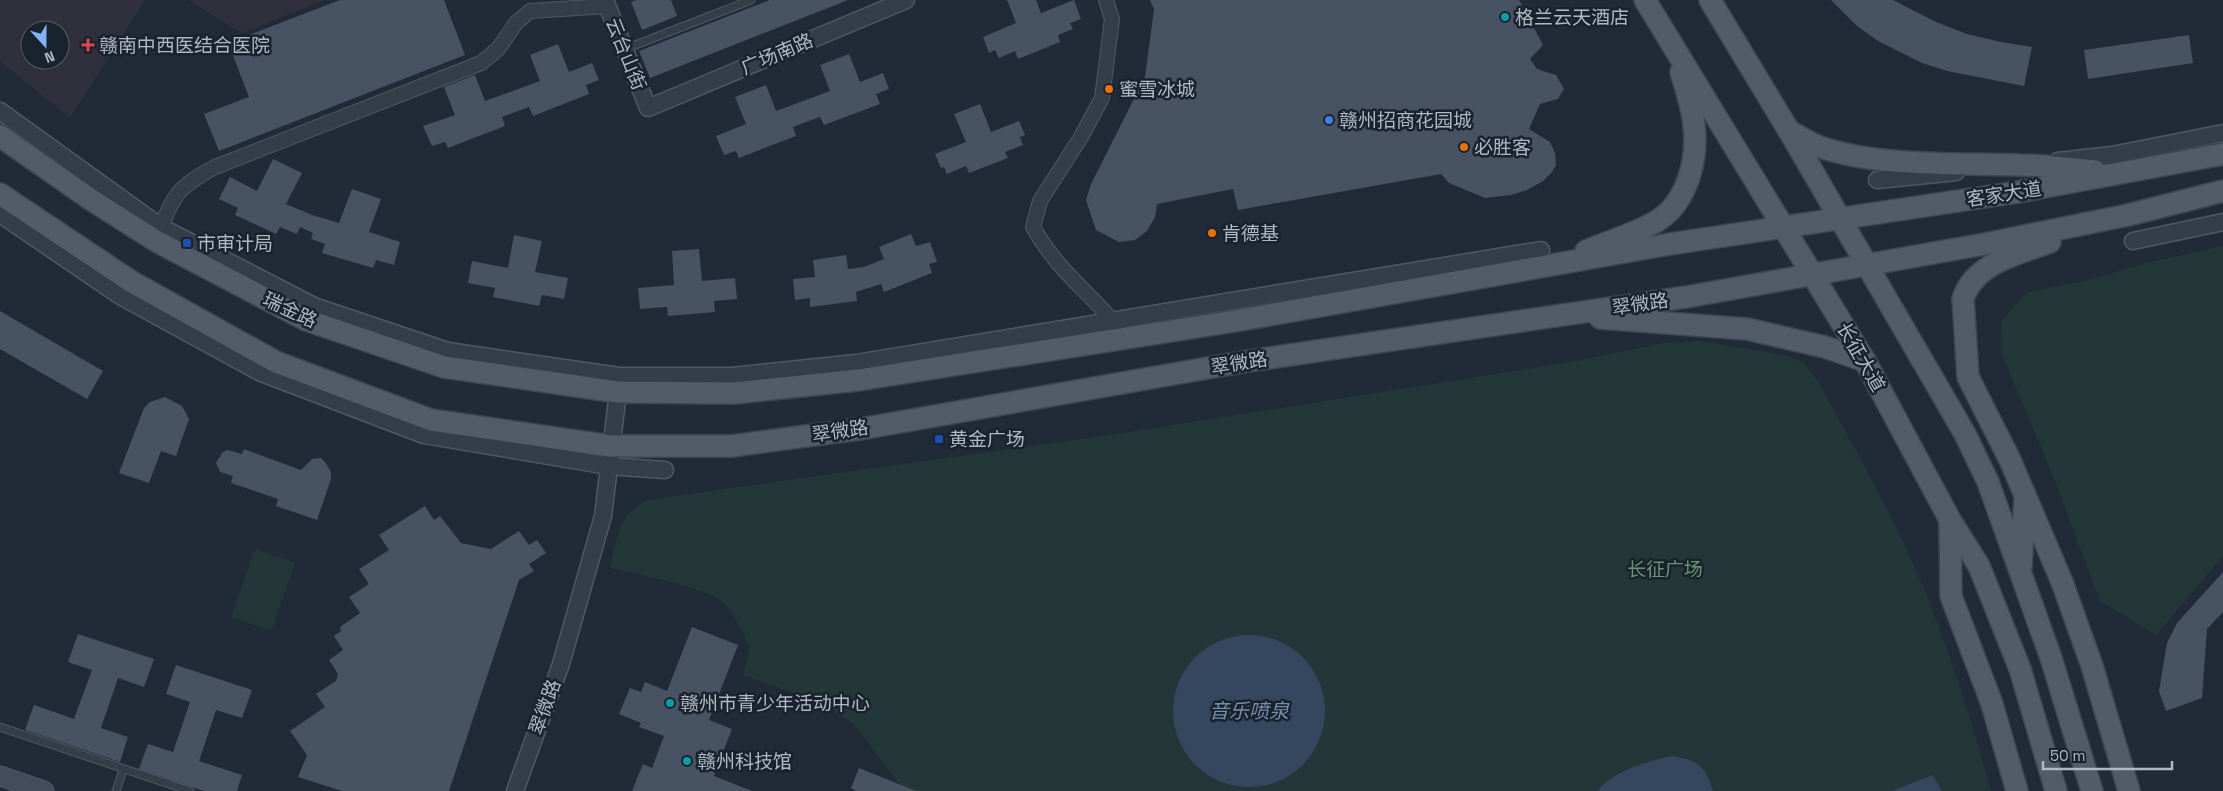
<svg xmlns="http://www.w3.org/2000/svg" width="2223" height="791" font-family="'Space Grotesk','Noto Sans SC',sans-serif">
  <rect width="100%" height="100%" fill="#212b38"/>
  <g fill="#302f3c" fill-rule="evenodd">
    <path d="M0 0H145L70 118 0 61ZM30 30H60V60H30Z"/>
    <path d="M188 0H325L242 33Z"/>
  </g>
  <g fill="#233739">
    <path d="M2223 246V556L2156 635 2100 601 2055 481 2001 352 2002 320 2027 292 2089 280 2146 263Z"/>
    <path d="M1701 341 1785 355 1804 363 1819 383C1860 458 1904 534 1934 614 1956 672 1975 732 1991 791H904L855 725 823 703 743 675 750 648C743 634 736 618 726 605 711 587 634 574 610 568 618 537 617 515 647 500L1110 435 1571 362 1664 343Z"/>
    <path d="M255 549 295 563 271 631 231 617Z"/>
  </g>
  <g fill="#34475f">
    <circle cx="1249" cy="711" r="76"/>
    <path d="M1672 756C1698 760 1705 766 1713 791H1598C1610 772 1651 760 1672 756Z"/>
    <path d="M1933 775 1942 791H1892Z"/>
  </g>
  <g fill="#475262">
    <path d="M340 0H444L465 55 219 151 204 114 249 97 228 43Z"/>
    <path d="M636 0H671L677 16 642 30 631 2Z"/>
    <path d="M770 0H848L650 78 639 51Z"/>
    <path d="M1007 0H1036L1041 13 1074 0 1081 19 1070 23 1073 29 1058 35 1060 42 1018 59 1015 51 999 58 995 50 989 53 983 37 1016 23Z"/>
    <path d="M1150 0H1519L1543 45 1530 59 1537 69 1556 75 1564 89 1558 99 1540 104 1529 129 1550 142 1555 153 1556 165 1552 172 1543 181 1527 190 1511 195 1485 198 1449 183 1441 174 1238 210 1233 189 1157 204 1155 217 1147 231 1135 240 1119 242 1096 230 1086 200 1091 184 1145 77 1154 9Z"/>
    <path d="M1831 0H1893L1936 22 1967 34 2001 42 2032 47 2024 86 1947 71 1922 63 1878 41 1857 26Z"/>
    <path d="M2189 35 2193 63 2088 79 2084 50Z"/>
    <path d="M558 44 569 72 592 63 599 80 586 85 589 94 533 116 529 107 502 117 505 126 448 148 445 142 432 146 423 126 455 115 444 87 475 75 485 101 540 81 530 55Z"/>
    <path d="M849 54 860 82 883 73 889 89 876 94 880 104 824 125 820 117 793 127 796 136 739 158 736 151 724 155 716 136 746 124 735 97 766 85 776 111 830 91 820 65Z"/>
    <path d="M980 104 991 132 1019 121 1025 135 1020 137 1023 145 1005 152 1008 158 969 173 966 166 947 174 944 167 941 168 935 154 966 142 954 114Z"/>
    <path d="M273 159 302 173 286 204 312 215 339 223 352 189 381 199 369 232 400 242 394 265 376 260 373 268 322 253 325 244 311 239 313 233 300 227 297 234 280 227 276 234 235 215 238 208 219 199 230 177 257 191Z"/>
    <path d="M911 234 916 246 930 242 937 262 929 264 932 273 884 292 881 284 856 292 857 301 810 307V298L795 300 793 279 815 277 813 260 846 255 848 269 864 267 884 259 879 247Z"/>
    <path d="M514 235 542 241 535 272 568 278 564 299 542 295 539 306 493 297 495 288 468 283 472 261 508 268Z"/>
    <path d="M699 249 702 281 735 278 737 299 714 301 715 312 668 316 667 307 640 309 638 288 674 285 672 251Z"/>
    <path d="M0 311 103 371 87 399 0 349Z"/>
    <path d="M165 397 182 406 189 419 176 456 161 451 149 483 119 473 144 408 150 402Z"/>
    <path d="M244 449 301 470 312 459 321 458 325 462 331 472V479L317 520 276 506 278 499 231 483 233 476 220 472 216 463 222 453 227 450 242 454Z"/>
    <path d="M425 506 434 520 440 516 461 543 491 549 519 531 529 545 537 540 546 553 529 564 534 571 519 580 449 791H342L298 777 307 755 290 731 325 707 316 694 336 681 338 674 329 660 343 650 334 636 341 631 340 627 360 613 349 597 369 584 359 569 389 550 379 535Z"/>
    <path d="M2223 572V612L2207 629 2202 698 2166 711 2159 691 2167 643 2177 623Z"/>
    <path d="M692 627 738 645 709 720 732 729 714 776 752 791H632L643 764 652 768 664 736 639 727 641 723 619 714 630 688 641 692 645 682 667 691Z"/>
    <path d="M78 634 154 659 144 687 118 678 101 728 128 737 120 762 25 730 34 705 74 719 92 670 68 662Z"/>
    <path d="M176 665 252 690 242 718 216 710 199 761 242 775 237 791H204L139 769 148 744 173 752 190 702 166 694Z"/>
    <path d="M859 768 916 791H856L851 788Z"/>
  </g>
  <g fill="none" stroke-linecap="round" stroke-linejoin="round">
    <g stroke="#4f5863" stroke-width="9">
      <g id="service">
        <path d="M625 49 751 0"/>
        <path d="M0 727 190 791"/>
        <path d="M116 791 123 770"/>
      </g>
    </g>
    <g stroke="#4f5863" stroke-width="16">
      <g id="minor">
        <path d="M1106 0 1112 19 1102 98 1081 137 1040 201 1033 227C1057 270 1087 290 1117 326"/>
        <path d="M158 236C173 196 176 188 215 167L481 63 498 49 516 23 530 11 607 6"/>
      </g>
    </g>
    <g stroke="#4f5863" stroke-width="19">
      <g id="tertiary">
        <path d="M605 0 648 108 906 0"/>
        <path d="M0 111 161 227 314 306 448 351 619 376H732L856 363 1541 250"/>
        <path d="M2058 161 2112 155 2223 133"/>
        <path d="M1877 180 1956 172"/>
        <path d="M0 214 120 296 259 372 424 435 608 466 665 470"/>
        <path d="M2133 241 2223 222"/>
        <path d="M515 791 561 664 603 516 618 392"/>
      </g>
    </g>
    <g stroke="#4f5863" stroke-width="21">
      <path id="secondary" d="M0 776 44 791"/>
    </g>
    <g stroke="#3e4652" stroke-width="24">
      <g id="primary">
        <path d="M1645 0 1865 361 1950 520 1979 566 2020 669 2056 791"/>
        <path d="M1710 0 1795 141 1965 434 1988 482 2051 658 2092 791"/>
        <path d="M1789 131C1799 136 1809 143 1820 147 1879 167 1957 163 2020 165 2045 165 2070 169 2095 171"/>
        <path d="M0 136 90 199 156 241 306 320 444 367 618 392 734 393 858 380 1235 321 1670 244 2018 192 2223 154"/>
        <path d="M0 194 132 282 276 362 431 420 610 446H732L866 428 1242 362 1686 297 1990 243 2128 215 2223 191"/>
        <path d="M2050 242C2018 254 1974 263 1963 299L1968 377 2010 460 2062 582 2092 666 2129 791"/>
        <path d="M1586 251C1609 241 1636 234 1657 221 1688 202 1698 158 1694 125 1692 107 1686 89 1681 72"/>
        <path d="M1600 318 1747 329 1825 347 1865 361"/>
        <path d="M1950 520 1951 596 1992 704 2017 791"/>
        <path d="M2021 566 2025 499"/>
      </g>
    </g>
    <use href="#service" stroke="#343d48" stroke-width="7"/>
    <use href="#minor" stroke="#343d48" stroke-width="14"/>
    <use href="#tertiary" stroke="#343d48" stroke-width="16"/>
    <use href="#secondary" stroke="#424c5b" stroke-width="19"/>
    <use href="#primary" stroke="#525c68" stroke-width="21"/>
  </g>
  <g fill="#0f9aa8" stroke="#1a222d" stroke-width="2">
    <circle cx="1505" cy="17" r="5"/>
    <circle cx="670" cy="703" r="5"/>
    <circle cx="687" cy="761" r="5"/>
  </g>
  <path fill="#e0444e" stroke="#1a222d" stroke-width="2" d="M85.5 37.5h5v5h5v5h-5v5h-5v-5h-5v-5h5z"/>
  <g fill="#e8710a" stroke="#1a222d" stroke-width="2">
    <circle cx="1109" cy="89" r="5"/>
    <circle cx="1464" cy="147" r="5"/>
    <circle cx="1212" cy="233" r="5"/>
  </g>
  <circle fill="#3f7fe0" stroke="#1a222d" stroke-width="2" cx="1329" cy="120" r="5"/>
  <g fill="#1a4fb4" stroke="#1a222d" stroke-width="2">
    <rect x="182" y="238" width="10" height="10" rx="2.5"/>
    <rect x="934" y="434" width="10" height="10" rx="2.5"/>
  </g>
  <g text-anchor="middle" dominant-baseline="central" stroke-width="5" stroke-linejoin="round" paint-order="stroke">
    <g font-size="19" fill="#afb8c5" stroke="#1a222d" text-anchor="start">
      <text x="1515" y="17">格兰云天酒店</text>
      <text x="99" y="45">赣南中西医结合医院</text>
      <text x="1119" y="89">蜜雪冰城</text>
      <text x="1339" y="120">赣州招商花园城</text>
      <text x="1474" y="147">必胜客</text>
      <text x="1222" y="233">肯德基</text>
      <text x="197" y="243">市审计局</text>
      <text x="949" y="439">黄金广场</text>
      <text x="680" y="703">赣州市青少年活动中心</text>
      <text x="697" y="761">赣州科技馆</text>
    </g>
    <g font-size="19" fill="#afb8c5" stroke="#1a222d">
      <text transform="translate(626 54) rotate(68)">云台山街</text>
      <text transform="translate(777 54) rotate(-23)">广场南路</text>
      <text transform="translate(2004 194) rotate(-9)">客家大道</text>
      <text transform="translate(1640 304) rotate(-8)">翠微路</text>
      <text transform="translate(290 310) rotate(25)">瑞金路</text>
      <text transform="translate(1861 357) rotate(60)">长征大道</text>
      <text transform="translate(1239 363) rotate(-9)">翠微路</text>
      <text transform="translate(840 431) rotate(-8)">翠微路</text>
      <text transform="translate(545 707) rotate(-70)">翠微路</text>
    </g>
    <g font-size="19" fill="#669570" stroke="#1a222d">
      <text x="1665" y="569">长征广场</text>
    </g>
    <g font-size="20" font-style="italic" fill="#768fad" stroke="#1a222d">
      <text x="1249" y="711">音乐喷泉</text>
    </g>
  </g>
  <g transform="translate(45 45) rotate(159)"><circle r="24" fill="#1a222d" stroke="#565e6a"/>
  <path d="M0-4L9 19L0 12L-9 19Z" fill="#82b2f7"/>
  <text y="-8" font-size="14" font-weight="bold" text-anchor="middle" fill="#afb8c5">N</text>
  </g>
  <path d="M2043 761v8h129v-8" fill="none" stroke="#afb8c5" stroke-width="2.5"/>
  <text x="2050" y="761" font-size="15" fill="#afb8c5" stroke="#1a222d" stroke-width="4" paint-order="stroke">50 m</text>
</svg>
